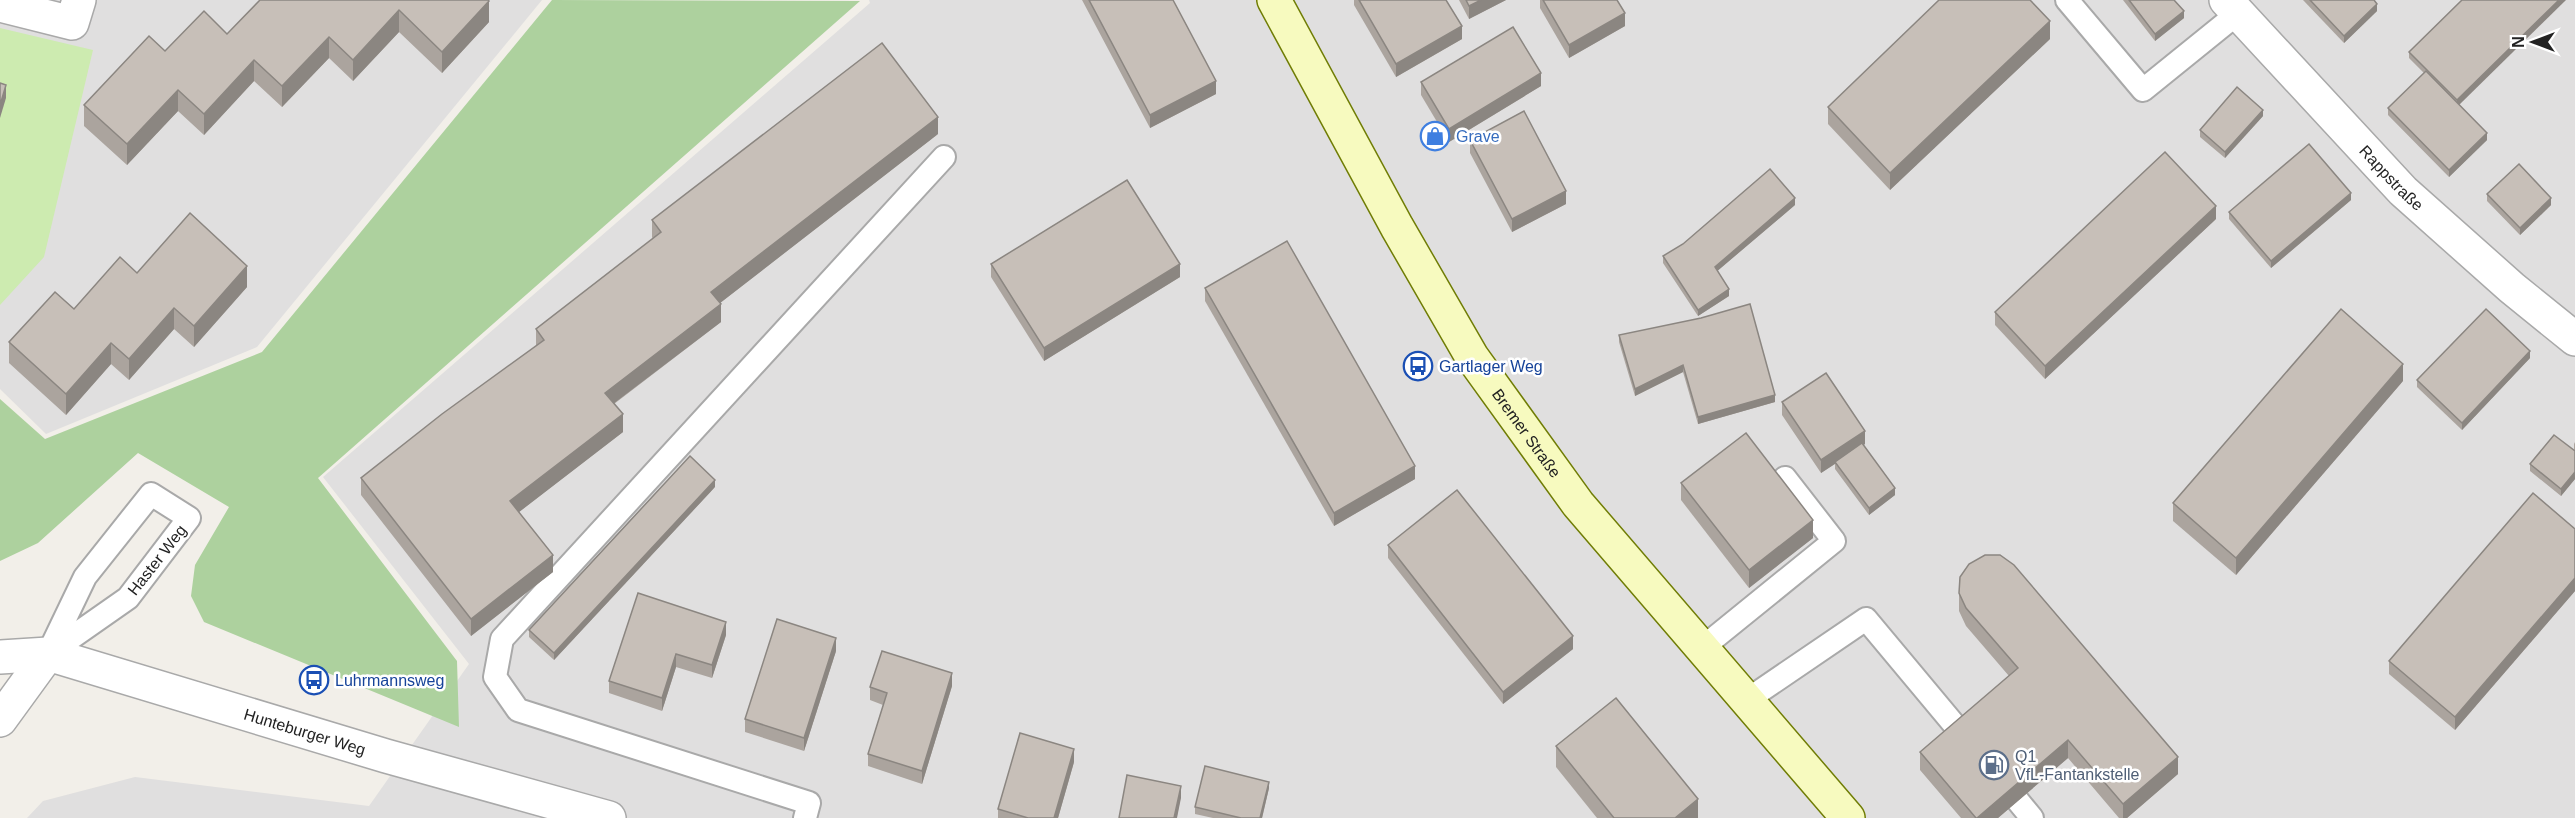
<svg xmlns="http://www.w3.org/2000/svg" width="2575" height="818" font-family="Helvetica,sans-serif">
  <rect width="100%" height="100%" fill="#f2efe9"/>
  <g fill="#e0dfdf">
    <path d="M0 0H542L257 347 46 434 0 389Z"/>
    <path d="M869 0H2575V818H27L43 801 135 777 369 806 469 664 323 477 870 3Z"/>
  </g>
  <path fill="#cdebb0" d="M0 28 93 50 44 257 0 305Z"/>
  <path fill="#add19e" d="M552 0 860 1 318 478 457 661 459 727 204 622 191 596 195 565 229 507 138 453 38 543 0 561V399L45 439 262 352Z"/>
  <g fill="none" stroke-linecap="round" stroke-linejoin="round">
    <g stroke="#a9a9a9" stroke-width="26">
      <g id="service">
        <path d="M2067 0 2143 90 2237 14"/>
        <path d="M151 494 189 518 128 598 48 654 85 577Z"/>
        <path d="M1702 648 1834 541 1785 478"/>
        <path d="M1747 700 1866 619 1962 734"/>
        <path d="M2018 801 2032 818"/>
        <path d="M805 818 809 803 518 710 495 677 502 639 944 157"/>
      </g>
    </g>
    <g stroke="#a9a9a9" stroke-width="36">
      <g id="minor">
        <path id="s1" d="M2226 0 2403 191 2512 288 2575 339"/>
        <path d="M0 5 72 23 79 0"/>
        <path d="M0 657 48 654"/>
      </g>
    </g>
    <g stroke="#a9a9a9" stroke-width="36">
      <g id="tertiary">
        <path id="s2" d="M0 720 48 654 386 756 609 818"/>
      </g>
    </g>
    <g stroke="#707d05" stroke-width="36">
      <g id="secondary">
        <path id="s3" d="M1274 0 1397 227 1472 357 1578 504 1848 818"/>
      </g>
    </g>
    <use href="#service" stroke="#fff" stroke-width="22"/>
    <use href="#minor" stroke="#fff" stroke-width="33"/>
    <use href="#tertiary" stroke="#fff" stroke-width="33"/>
    <use href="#secondary" stroke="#f7fabf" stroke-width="33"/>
  </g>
  <g fill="#aba49e">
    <path d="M260 0H488L489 22 442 73 399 32 353 81 329 58 282 107 254 81 204 135 178 111 127 165 84 126V105L165 51 227 34Z"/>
    <path d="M1082 0H1173L1216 94 1150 128Z"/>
    <path d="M1354 0H1446L1462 39 1396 77 1354 5Z"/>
    <path d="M1459 0H1506L1469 19Z"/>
    <path d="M1540 0H1617L1625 26 1569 58 1540 8Z"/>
    <path d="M2123 0H2174L2184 18 2155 41Z"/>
    <path d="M2303 0H2374L2377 11 2344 43Z"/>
    <path d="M2462 0 2459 105 2487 140 2449 177 2388 115V108L2424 73 2409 58V52Z"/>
    <path d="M2050 39 1890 190 1828 124V107Z"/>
    <path d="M1421 82 1541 86 1449 142 1421 95Z"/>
    <path d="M2263 116 2225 158 2200 137V130Z"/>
    <path d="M938 134 720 303 721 322 614 404 623 432 519 512 553 572 471 636 361 495V478L536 346V329L653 239 652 237V220Z"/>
    <path d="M1470 140 1566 204 1512 232 1470 153Z"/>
    <path d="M2487 194 2551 205 2520 235 2487 201Z"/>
    <path d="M2351 200 2271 268 2229 219V212Z"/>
    <path d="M1795 205 1717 271 1729 296 1698 316 1663 263V256Z"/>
    <path d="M2216 219 2045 379 1995 325V312Z"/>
    <path d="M991 264 1180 277 1044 361 991 277Z"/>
    <path d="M137 273 247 287 194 347 174 329 129 380 111 364 66 415 9 363V342L74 309Z"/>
    <path d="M1205 288 1415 479 1334 526 1205 301Z"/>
    <path d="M1619 335 1775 402 1698 424 1683 372 1635 396 1619 342Z"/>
    <path d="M2530 358 2462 430 2417 387V380Z"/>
    <path d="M2403 381 2236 575 2173 521V503Z"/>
    <path d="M1782 402 1865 444 1863 445 1895 495 1869 515 1835 469V464L1821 473 1782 415Z"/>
    <path d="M2575 442V479L2561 496 2530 471V464L2574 450V444Z"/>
    <path d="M1681 483 1813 538 1749 588 1681 500Z"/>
    <path d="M715 487 554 660 529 637V630Z"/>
    <path d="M2575 529V591L2455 730 2389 674V661Z"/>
    <path d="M1388 545 1573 649 1503 704 1388 558Z"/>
    <path d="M1959 593 2178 774 2127 818H2119L2068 758 1998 818H1961L1920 770V752L2009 676 1966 626 1959 611Z"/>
    <path d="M726 635 712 678 676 667 662 711 609 693V681Z"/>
    <path d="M836 651 804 751 745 732V719Z"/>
    <path d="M952 686 922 784 868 766V754L883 705 870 700V687Z"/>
    <path d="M1556 746 1698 818H1597L1556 767Z"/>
    <path d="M1074 762 1058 818H998V809Z"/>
    <path d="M1269 788 1262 818H1213L1195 814V807Z"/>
  </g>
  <g fill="#8b8681">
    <path d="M1481 0H1506L1469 19V6Z"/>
    <path d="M2559 0H2566L2457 107V100Z"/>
    <path d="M489 1V22L442 73V52Z"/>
    <path d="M2377 4V11L2344 43V36Z"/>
    <path d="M399 10V32L353 81V60Z"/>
    <path d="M2184 11V18L2155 41V34Z"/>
    <path d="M1625 13V26L1569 58V45Z"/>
    <path d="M2050 21V39L1890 190V173Z"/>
    <path d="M1462 26V39L1396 77V64Z"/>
    <path d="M329 37V58L282 107V86Z"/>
    <path d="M254 60V81L204 135V114Z"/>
    <path d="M1541 73V86L1449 142V129Z"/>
    <path d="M1216 81V94L1150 128V115Z"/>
    <path d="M6 85V98L0 118V105Z"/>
    <path d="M178 90V111L127 165V144Z"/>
    <path d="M2263 110V116L2225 158V152Z"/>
    <path d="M938 117V134L711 310V292Z"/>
    <path d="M2487 133V140L2449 177V170Z"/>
    <path d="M1566 191V204L1512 232V219Z"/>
    <path d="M2351 193V200L2271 268V261Z"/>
    <path d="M1795 198V205L1715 273V267Z"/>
    <path d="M2551 198V205L2520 235V228Z"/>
    <path d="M2216 206V219L2045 379V366Z"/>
    <path d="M1180 264V277L1044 361V348Z"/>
    <path d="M247 266V287L194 347V326Z"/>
    <path d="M1729 289V296L1698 316V310Z"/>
    <path d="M721 304V322L605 410V393Z"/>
    <path d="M174 308V329L129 380V359Z"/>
    <path d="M111 343V364L66 415V394Z"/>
    <path d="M2530 351V358L2462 430V423Z"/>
    <path d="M2403 364V381L2236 575V558Z"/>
    <path d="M1683 365V372L1635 396V389Z"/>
    <path d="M1775 395V402L1698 424V417Z"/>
    <path d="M623 414V432L510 519V501Z"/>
    <path d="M1865 431V444L1821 473V460Z"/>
    <path d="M1415 466V479L1334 526V513Z"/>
    <path d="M2575 472V479L2561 496V489Z"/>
    <path d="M715 480V487L554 660V653Z"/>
    <path d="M1895 488V495L1869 515V508Z"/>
    <path d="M1813 520V538L1749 588V570Z"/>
    <path d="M553 555V572L471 636V619Z"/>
    <path d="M2575 578V591L2455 730V717Z"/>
    <path d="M726 622V635L712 678V665Z"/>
    <path d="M1573 636V649L1503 704V692Z"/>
    <path d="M836 638V651L804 751V738Z"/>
    <path d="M676 654V667L662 711V698Z"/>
    <path d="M952 673V686L922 784V771Z"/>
    <path d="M2068 740V758L1998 818H1977Z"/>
    <path d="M1074 749V762L1058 818H1054Z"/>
    <path d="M2178 757V774L2127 818H2123V804Z"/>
    <path d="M1269 782V788L1262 818H1260Z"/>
    <path d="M1181 786V798L1177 818H1174Z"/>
    <path d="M1698 799V818H1675Z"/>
  </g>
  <g fill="#c7bfb8" stroke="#8b8681" stroke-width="1.5">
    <path d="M260 0H488L489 1 442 52 399 10 353 60 329 37 282 86 254 60 204 114 178 90 127 144 84 105 149 36 165 51 204 11 227 34Z"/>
    <path d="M1089 0H1173L1216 81 1150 115Z"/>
    <path d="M1359 0H1446L1462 26 1396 64Z"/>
    <path d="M1466 0H1481L1469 6Z"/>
    <path d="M1543 0H1617L1625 13 1569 45Z"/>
    <path d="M1939 0H2030L2050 21 1890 173 1828 107Z"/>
    <path d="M2129 0H2174L2184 11 2155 34Z"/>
    <path d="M2310 0H2374L2377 4 2344 36Z"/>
    <path d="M2462 0H2559L2457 100 2409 52Z"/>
    <path d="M1513 27 1541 73 1449 129 1421 82Z"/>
    <path d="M882 43 938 117 711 292 721 304 605 393 623 414 510 501 553 555 471 619 361 478 442 414 544 340 536 329 661 232 652 220Z"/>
    <path d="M2426 71 2487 133 2449 170 2388 108Z"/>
    <path d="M0 83 6 85 0 105Z"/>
    <path d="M2237 87 2263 110 2225 152 2200 130Z"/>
    <path d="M1524 111 1566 191 1512 219 1470 140Z"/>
    <path d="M2309 144 2351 193 2271 261 2229 212Z"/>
    <path d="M2165 152 2216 206 2045 366 1995 312Z"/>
    <path d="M2519 164 2551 198 2520 228 2487 194Z"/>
    <path d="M1770 169 1795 198 1715 267 1729 289 1698 310 1663 256 1683 244Z"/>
    <path d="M1127 180 1180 264 1044 348 991 264Z"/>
    <path d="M190 213 247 266 194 326 174 308 129 359 111 343 66 394 9 342 55 292 74 309 120 257 137 273Z"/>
    <path d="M1287 241 1415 466 1334 513 1205 288Z"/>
    <path d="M1750 304 1775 395 1698 417 1683 365 1635 389 1619 335 1701 318Z"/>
    <path d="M2341 309 2403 364 2236 558 2173 503Z"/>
    <path d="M2486 309 2530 351 2462 423 2417 380Z"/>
    <path d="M1826 373 1865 431 1821 460 1782 402Z"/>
    <path d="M1746 433 1813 520 1749 570 1681 483Z"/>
    <path d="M2554 435 2575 451V472L2561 489 2530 464Z"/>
    <path d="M1862 443 1895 488 1869 508 1835 462Z"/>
    <path d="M690 456 715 480 554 653 529 630Z"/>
    <path d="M1457 490 1573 636 1503 692 1388 545Z"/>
    <path d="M2533 493 2575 529V578L2455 717 2389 661Z"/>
    <path d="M1985 555H2000L2014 565 2178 757 2123 804 2068 740 1977 818H1976L1920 752 2018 668 1966 608 1959 593 1960 577 1969 564Z"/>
    <path d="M638 593 726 622 712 665 676 654 662 698 609 681Z"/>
    <path d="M777 619 836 638 804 738 745 719Z"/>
    <path d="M882 651 952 673 922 771 868 754 887 693 870 687Z"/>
    <path d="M1616 698 1698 799 1675 818H1614L1556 746Z"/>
    <path d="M1020 733 1074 749 1054 818H1028L998 809Z"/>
    <path d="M1205 766 1269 782 1260 818H1241L1195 807Z"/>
    <path d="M1127 775 1181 786 1174 818H1119Z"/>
  </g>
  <defs>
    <g id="shop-ring" transform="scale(1.5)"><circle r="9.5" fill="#fff" stroke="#3f7fe0" stroke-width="1.5"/><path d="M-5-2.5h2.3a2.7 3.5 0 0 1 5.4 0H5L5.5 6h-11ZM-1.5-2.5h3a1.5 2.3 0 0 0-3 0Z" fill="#3f7fe0"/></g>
    <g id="bus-ring" transform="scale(1.5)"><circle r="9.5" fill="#fff" stroke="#1a4fb4" stroke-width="1.5"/><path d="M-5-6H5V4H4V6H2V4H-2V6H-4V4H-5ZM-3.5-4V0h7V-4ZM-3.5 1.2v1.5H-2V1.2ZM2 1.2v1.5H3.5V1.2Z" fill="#1a4fb4"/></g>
    <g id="fuel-ring" transform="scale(1.5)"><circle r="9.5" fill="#fff" stroke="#5c6f8a" stroke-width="1.5"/><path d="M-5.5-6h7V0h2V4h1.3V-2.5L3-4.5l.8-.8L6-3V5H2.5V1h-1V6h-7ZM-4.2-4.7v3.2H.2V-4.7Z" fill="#5c6f8a"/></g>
  </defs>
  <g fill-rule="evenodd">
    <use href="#shop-ring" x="1435" y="136"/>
    <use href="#bus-ring" x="1418" y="366"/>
    <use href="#bus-ring" x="314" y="680"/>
    <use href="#fuel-ring" x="1994" y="765"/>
  </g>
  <g text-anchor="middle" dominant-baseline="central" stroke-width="5" stroke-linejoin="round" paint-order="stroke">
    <g font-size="16" fill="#366cbe" stroke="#fff" text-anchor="start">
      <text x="1456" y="136">Grave</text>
    </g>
    <g font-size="16" fill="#222" stroke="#fff">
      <text stroke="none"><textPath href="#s1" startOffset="243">Rappstraße</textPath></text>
      <text stroke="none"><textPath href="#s3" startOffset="502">Bremer Straße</textPath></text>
      <text transform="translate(157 560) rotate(-52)">Haster Weg</text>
      <text stroke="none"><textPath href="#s2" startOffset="350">Hunteburger Weg</textPath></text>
    </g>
    <g font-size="16" fill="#164399" stroke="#fff" text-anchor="start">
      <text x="1439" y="366">Gartlager Weg</text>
      <text x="335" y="680">Luhrmannsweg</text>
    </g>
    <g font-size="16" fill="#4e5e75" stroke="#fff" text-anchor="start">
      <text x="2015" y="756">Q1<tspan x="2015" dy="18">VfL-Fantankstelle</tspan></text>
    </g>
  </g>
  <g transform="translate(2533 42) rotate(270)" stroke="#ffffff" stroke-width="4.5" paint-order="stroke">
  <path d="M0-4.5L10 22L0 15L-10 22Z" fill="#222222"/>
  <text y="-9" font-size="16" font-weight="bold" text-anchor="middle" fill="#222222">N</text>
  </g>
</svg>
